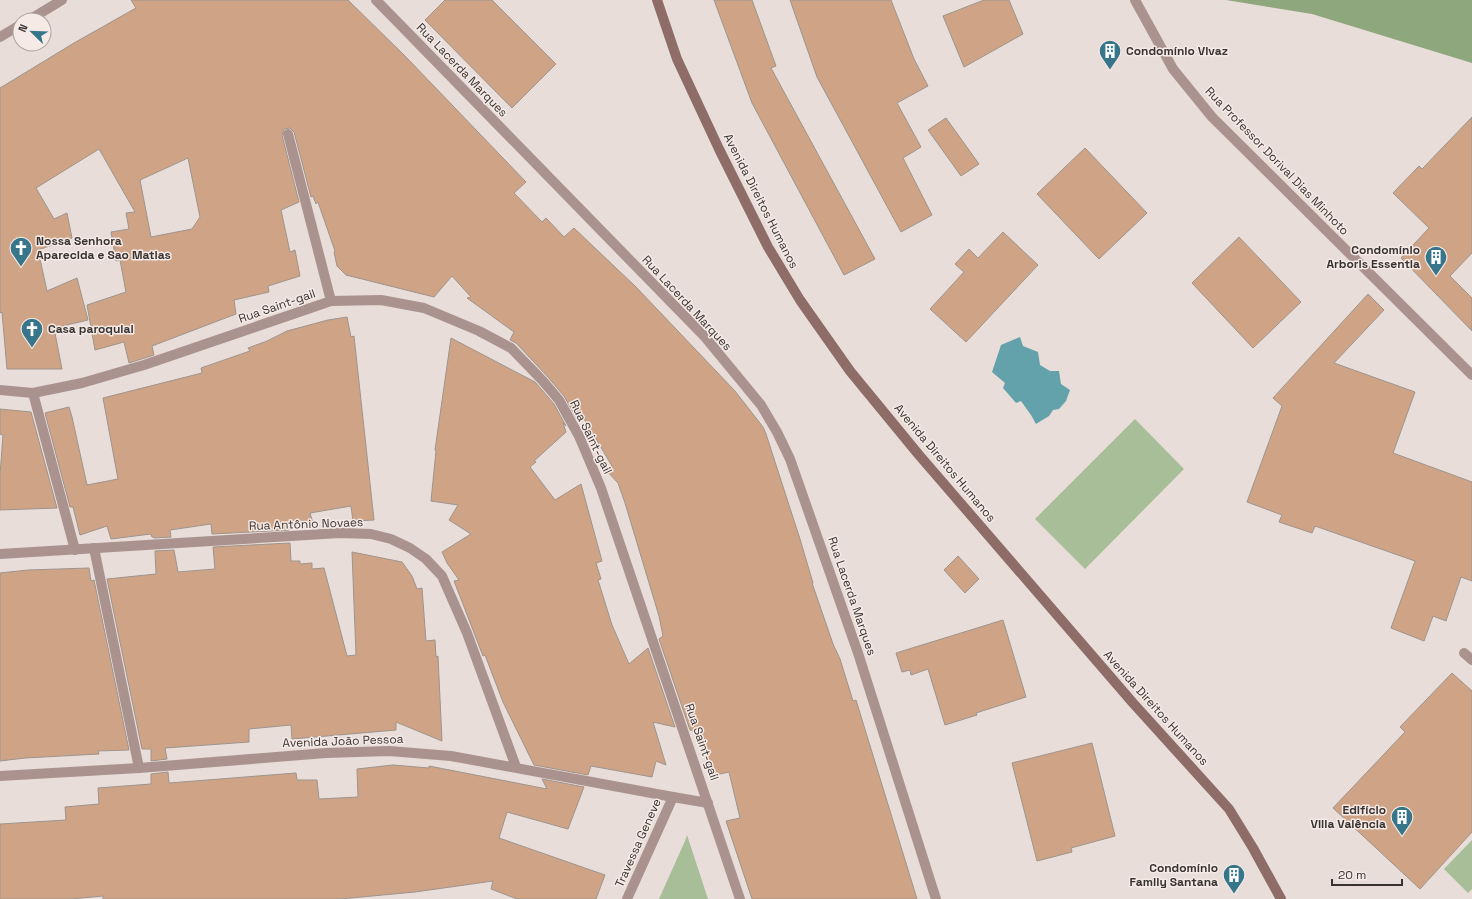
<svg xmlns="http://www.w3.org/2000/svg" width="1472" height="899" font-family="'Space Grotesk',sans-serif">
  <rect width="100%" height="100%" fill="#e9ddd9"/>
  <g fill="#a8be98">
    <path d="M1135 419 1184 469 1085 569 1035 519Z"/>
    <path d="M687 835 708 899H659L685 841Z"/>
    <path d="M1472 840V889L1468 893 1444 869Z"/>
  </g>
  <path fill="#8ea77c" d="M1226 0H1472V63L1312 14Z"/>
  <path fill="#63a1ab" d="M1020 337 1023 346 1038 352 1040 365 1050 371H1059L1061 384 1070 390 1066 401 1059 409 1053 410 1049 416 1036 424 1031 415 1021 401 1016 403 1003 388 1005 383 992 372 1001 345Z"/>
  <g fill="#cfa486" stroke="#9d948d" fill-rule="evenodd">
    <path d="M131 0H348L406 57 526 182 514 193 542 222 546 218 564 237 574 228 636 287 735 391 763 427 766 434 800 539 813 583H812L833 644 840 659 853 701 856 700 917 899H752L726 821 740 818 729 772 711 776 697 732 690 730 659 639 663 636 659 616 625 503 618 483 606 470 612 466 583 417 578 421 564 396 547 376 516 343 510 340 514 332 467 298 471 297 452 276 434 297 346 275 337 266 334 252 335 251 318 202 316 204 313 196 311 197 294 132 290 128 284 129 282 135 299 202 281 210 290 252 295 250 300 276 268 286 269 292 234 300 236 314 152 346 154 355 129 363 124 342 95 350 87 305 126 292 120 260 116 261 111 232 129 229 126 213 135 212 99 149 36 188 54 219 67 213 72 238 38 250 47 291 77 278 88 320 54 328 62 369H7L2 312 0 313V88L74 43 136 8ZM188 158 200 217 192 229 151 237 140 180Z"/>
    <path d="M445 0H492L556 64 512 108 425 20Z"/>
    <path d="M714 0H752L776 66 771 68 875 259 844 275 752 103Z"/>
    <path d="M790 0H891L914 59 928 86 897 103 921 147 903 158 932 215 901 232 817 77Z"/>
    <path d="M984 0H1009L1023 34 964 67 943 16Z"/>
    <path d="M1472 117V253L1450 276 1472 298V331L1401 258 1429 228 1393 193 1419 166 1422 169Z"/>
    <path d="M946 118 979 164 961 176 928 130Z"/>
    <path d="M1085 148 1147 213 1099 259 1037 194Z"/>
    <path d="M1003 232 1038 265 966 342 930 309 964 272 955 264 969 249 978 258Z"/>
    <path d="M1239 237 1301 302 1253 348 1192 283Z"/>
    <path d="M1368 294 1384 310 1334 363 1415 392 1393 453 1472 482V581L1461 577 1446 621 1433 616 1424 641 1391 628 1415 561 1315 526 1312 533 1279 522 1282 515 1247 502 1282 406 1273 398Z"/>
    <path d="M347 317 351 337 354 336 374 520 353 521 351 506 310 513 313 523 295 524V526H289V530L212 534 211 524 170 530 171 537 154 538V537H152L151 534 111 539 107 526 80 535 73 507H70L45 413 69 407 72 417 87 485 118 479 103 398 202 373 201 368 250 351 248 348 267 341 287 331 328 320Z"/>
    <path d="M451 338 535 382 554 404 566 426 563 423 566 432 534 461 536 462 530 467 555 500 581 484 602 561 596 563 601 579 598 580 612 625 629 664 648 648 675 727 653 722 666 765 656 761 652 777 591 766 588 775 534 765 503 702 485 655 483 656 454 581 459 580 447 563 442 552 471 534 449 520 458 505 431 501 436 451 435 450Z"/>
    <path d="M0 409 31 412 57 508 0 510V475L3 435 0 434Z"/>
    <path d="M290 543 291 561H300V564L312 563V569L324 568 347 656 356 655 352 552 402 562 412 576 417 589 422 588 426 641 435 640 436 657 438 656 442 741 396 722V730L292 739 291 725 249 729V742L165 748 167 759 151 761V749H142L107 579 156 574 155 551 174 550 178 572 215 569 213 547Z"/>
    <path d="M958 556 979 579 965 593 944 570Z"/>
    <path d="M89 568 91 581 94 580 129 750 98 751 99 754 25 758 0 761V573L28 570Z"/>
    <path d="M1003 620 1026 697 976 713 977 715 945 725 928 669 911 675 910 670 902 672 896 653Z"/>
    <path d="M1452 673 1472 691V832L1420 889 1333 808 1405 732 1400 727Z"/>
    <path d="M1092 743 1115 836 1071 848 1072 852 1037 861 1012 763Z"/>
    <path d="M393 765 429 768V766L547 789 542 779 584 787 568 829 507 812 499 838 605 875 596 899H517L491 889 493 881 415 892 340 899H103V896L71 899H0V824L66 820 65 807 99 804 98 788 151 784V774L168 772 169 783 296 773 297 780H317L319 799 358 797 357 769Z"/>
  </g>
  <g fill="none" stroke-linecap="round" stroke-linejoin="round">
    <g stroke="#aa928f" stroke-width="10">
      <path d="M33 393 75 550"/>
      <path d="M94 548 139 768"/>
    </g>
    <g stroke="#aa928f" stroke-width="10">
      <path d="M376 0 705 337 761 405 777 432 790 459 858 653 936 899"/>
      <path d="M1135 0 1173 69 1212 117 1472 375"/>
      <path d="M288 134 331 301"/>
      <path d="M0 390 33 393 82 383 144 365 331 301 381 300 424 308 479 331 511 348 542 380 559 400 579 436 601 488 740 899"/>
      <path d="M0 554 340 533 371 534 391 539 410 548 426 559 442 576 467 633 516 767"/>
      <path d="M1464 653 1472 660"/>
      <path d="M0 776 139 768 326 753 389 751 451 756 673 797 708 803"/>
      <path d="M627 899 673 797"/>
    </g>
    <g stroke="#aa928f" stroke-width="10">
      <path d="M29 20 62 0"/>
      <path d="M0 37 20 25"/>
    </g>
    <path stroke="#8e6c68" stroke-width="10" d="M657 0 677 59 719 149 768 247 800 300 850 371 919 455 1133 703 1229 809 1253 848 1281 899"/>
  </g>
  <defs>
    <g id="building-pin" transform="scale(1.15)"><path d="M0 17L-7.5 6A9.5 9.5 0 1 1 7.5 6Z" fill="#37768a" stroke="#f6eae6"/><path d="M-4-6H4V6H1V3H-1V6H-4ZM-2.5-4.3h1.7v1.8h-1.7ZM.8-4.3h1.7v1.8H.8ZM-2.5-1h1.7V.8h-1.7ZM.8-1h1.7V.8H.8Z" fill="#fff"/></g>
    <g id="church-pin" transform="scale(1.15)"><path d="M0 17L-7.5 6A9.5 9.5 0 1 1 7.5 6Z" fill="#37768a" stroke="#f6eae6"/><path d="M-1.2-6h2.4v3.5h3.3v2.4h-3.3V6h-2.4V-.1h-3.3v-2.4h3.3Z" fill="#fff"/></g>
  </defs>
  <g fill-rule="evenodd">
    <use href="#building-pin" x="1110" y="51"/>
    <use href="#church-pin" x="21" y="248"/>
    <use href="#building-pin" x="1436" y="257"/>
    <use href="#church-pin" x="32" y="329"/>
    <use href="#building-pin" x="1402" y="817"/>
    <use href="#building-pin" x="1234" y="875"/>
  </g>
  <g text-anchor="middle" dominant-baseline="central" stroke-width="3" stroke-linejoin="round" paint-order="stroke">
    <g font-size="12" font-weight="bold" fill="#383331" stroke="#f6eae6" text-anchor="start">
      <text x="1126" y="51">Condomínio Vivaz</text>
      <text x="36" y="241">Nossa Senhora<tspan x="36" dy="14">Aparecida e Sao Matias</tspan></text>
      <text x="1420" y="250" text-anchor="end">Condomínio<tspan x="1420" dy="14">Arboris Essentia</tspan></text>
      <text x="48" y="329">Casa paroquial</text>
      <text x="1386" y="810" text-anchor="end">Edifício<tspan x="1386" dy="14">Villa Valência</tspan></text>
      <text x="1218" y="868" text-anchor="end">Condomínio<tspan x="1218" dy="14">Family Santana</tspan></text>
    </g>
    <g font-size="12" fill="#383331" stroke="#f6eae6">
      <text transform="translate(462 70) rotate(46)">Rua Lacerda Marques</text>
      <text transform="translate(1277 161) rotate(46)">Rua Professor Dorival Dias Minhoto</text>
      <text transform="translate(761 201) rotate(63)">Avenida Direitos Humanos</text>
      <text transform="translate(687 303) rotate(47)">Rua Lacerda Marques</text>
      <text transform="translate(277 306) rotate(-19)">Rua Saint-gail</text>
      <text transform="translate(591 437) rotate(64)">Rua Saint-gail</text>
      <text transform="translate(945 463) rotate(50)">Avenida Direitos Humanos</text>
      <text transform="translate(306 524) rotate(-2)">Rua Antônio Novaes</text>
      <text transform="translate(852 596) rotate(71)">Rua Lacerda Marques</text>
      <text transform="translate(1156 708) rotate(48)">Avenida Direitos Humanos</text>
      <text transform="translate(343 741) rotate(-2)">Avenida João Pessoa</text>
      <text transform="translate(702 742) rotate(71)">Rua Saint-gail</text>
      <text transform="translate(638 843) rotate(-66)">Travessa Geneve</text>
    </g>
  </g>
  <g transform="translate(32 32) rotate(293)"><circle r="19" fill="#f6eae6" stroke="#aaa19e"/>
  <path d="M0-3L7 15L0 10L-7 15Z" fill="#37768a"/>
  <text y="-6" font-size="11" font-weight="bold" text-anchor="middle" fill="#383331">N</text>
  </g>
  <path d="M1332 879v6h70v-6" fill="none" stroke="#383331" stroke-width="2"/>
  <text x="1338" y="879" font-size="12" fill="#383331" stroke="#f6eae6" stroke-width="3" paint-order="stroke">20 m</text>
</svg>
